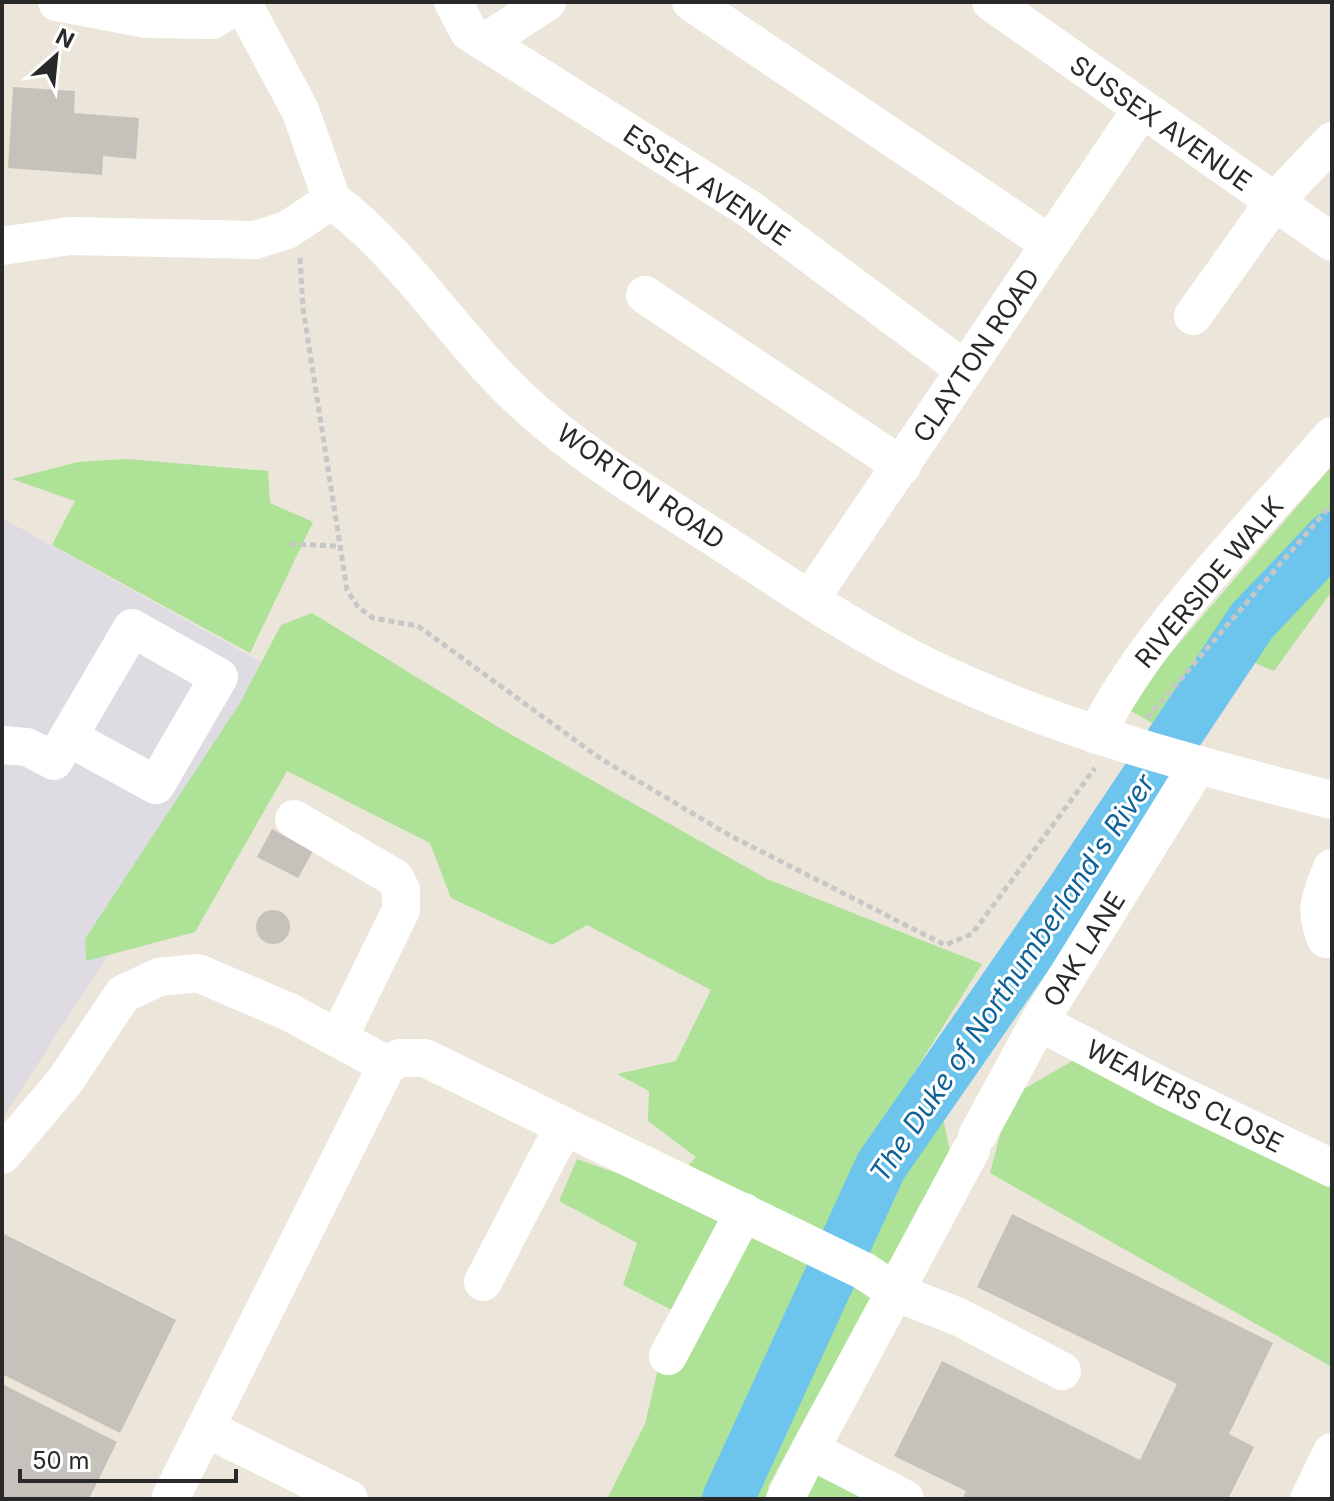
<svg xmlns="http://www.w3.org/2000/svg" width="1334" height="1501" font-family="Inter,sans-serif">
  <rect width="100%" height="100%" fill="#ebe5da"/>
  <path fill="#dedbe3" d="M2 518 288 677 2 1119Z"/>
  <g fill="#ade297">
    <path d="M127 459 268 471 270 503 313 522 250 653 52 545 75 501 12 479 78 462Z"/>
    <path d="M1332 466V519L1260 598 1159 727 1131 711 1157 669Z"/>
    <path d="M1332 555V591L1274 671 1248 660 1276 617Z"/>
    <path d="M312 613 498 727 767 879 982 964 902 1092 942 1113 950 1151 768 1487 792 1499H607L645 1424 672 1310 623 1285 637 1243 559 1201 577 1159 666 1191 696 1157 648 1121 649 1091 617 1074 676 1061 711 990 587 925 552 945 451 898 430 843 287 771 195 932 86 961 85 939 240 703 281 625Z"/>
    <path d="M1074 1060 1332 1186V1367L990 1173 1010 1097Z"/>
    <path d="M819 1470 870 1499H806Z"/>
  </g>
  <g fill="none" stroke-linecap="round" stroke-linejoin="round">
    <path stroke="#6dc5ed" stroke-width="52" d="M728 1499 881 1166 1069 895 1252 621 1332 537"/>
  </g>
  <g fill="#c6c1ba">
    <path d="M13 87 75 91 74 113 139 118 136 159 103 156 102 175 8 168Z"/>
    <path d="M272 829 313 851 298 878 257 857Z"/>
    <circle cx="273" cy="927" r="17"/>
    <path d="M1012 1214 1273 1343 1229 1434 1254 1447 1228 1499H962L966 1491 894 1456 942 1361 1140 1460 1177 1384 977 1287Z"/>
    <path d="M2 1233 176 1320 120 1433 2 1374Z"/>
    <path d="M2 1384 117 1442 89 1499H2Z"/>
  </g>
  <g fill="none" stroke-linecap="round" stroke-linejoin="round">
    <g stroke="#c7c7c7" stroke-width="5" stroke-dasharray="6 4" stroke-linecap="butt">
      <path d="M300 258 303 308 347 590 358 607 373 618 418 626 601 759 729 835 945 945 972 934 1095 768"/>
      <path d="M290 544 338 546"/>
      <path d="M1147 718 1332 504"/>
    </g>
    <g stroke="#fff" stroke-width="38">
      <path d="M57 2 146 19 212 20 243 2"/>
      <path d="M242 2 300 110 332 200"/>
      <path d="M453 2 469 32 748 208 964 369"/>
      <path d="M691 2 1050 244"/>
      <path d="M991 2 1332 242"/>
      <path d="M485 42 547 2"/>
      <path d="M332 200C405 255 453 335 518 397 575 451 643 492 709 534 780 580 850 629 926 666 1055 729 1193 765 1332 800"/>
      <path d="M2 246 70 236 255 240 287 230 332 200"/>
      <path d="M645 295 902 466"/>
      <path d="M1193 316 1274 202 1332 141"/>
      <path d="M810 599 1141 110"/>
      <path d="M1096 735C1150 628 1253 528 1332 436"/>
      <path d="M2 745 27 747 54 761 132 628 219 677 156 785 68 737"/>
      <path d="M294 819 395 878 401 890V910L339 1037"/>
      <path d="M1326 939C1313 908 1321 897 1332 868"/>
      <path d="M1039 1022 1163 1087 1332 1168"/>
      <path d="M564 1126 864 1271 897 1293 959 1317 1062 1371"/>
      <path d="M977 1136 1039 1022 1198 765"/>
      <path d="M2 1155 65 1081 123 994 159 977 198 973 289 1012 387 1065"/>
      <path d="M668 1356 744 1212"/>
      <path d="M205 1428 349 1499"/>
      <path d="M170 1499 387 1065 400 1058H425L564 1126 483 1282"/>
      <path d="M785 1499 810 1450"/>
      <path d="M905 1499 810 1450 971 1150"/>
      <path d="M1309 1499 1332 1452"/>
    </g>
  </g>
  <g text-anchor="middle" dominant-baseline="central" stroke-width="6" stroke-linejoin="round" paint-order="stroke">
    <g font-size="26" fill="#292929" stroke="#fff">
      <text transform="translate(1161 123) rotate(35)">SUSSEX AVENUE</text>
      <text transform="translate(707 185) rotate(34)">ESSEX AVENUE</text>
      <text transform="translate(976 355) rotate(-56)">CLAYTON ROAD</text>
      <text transform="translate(641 486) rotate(35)">WORTON ROAD</text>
      <text transform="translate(1209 582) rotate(-50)">RIVERSIDE WALK</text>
      <text transform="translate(1084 949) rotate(-58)">OAK LANE</text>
      <text transform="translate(1185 1096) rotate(27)">WEAVERS CLOSE</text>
    </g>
    <g font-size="28" font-style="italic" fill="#0e6297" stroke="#fff">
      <text transform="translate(1012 978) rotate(-56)">The Duke of Northumberland's River</text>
    </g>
  </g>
  <rect width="1334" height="1501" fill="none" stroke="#292929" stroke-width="8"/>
  <g transform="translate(56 56) rotate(27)" stroke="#ffffff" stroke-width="6" paint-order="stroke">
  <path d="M0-6L14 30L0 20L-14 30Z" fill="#292929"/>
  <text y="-12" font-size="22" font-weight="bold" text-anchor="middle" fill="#292929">N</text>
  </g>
  <path d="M20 1469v12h216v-12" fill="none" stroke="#292929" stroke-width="4"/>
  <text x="32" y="1469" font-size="24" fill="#292929" stroke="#ffffff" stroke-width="6" paint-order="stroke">50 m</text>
</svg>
